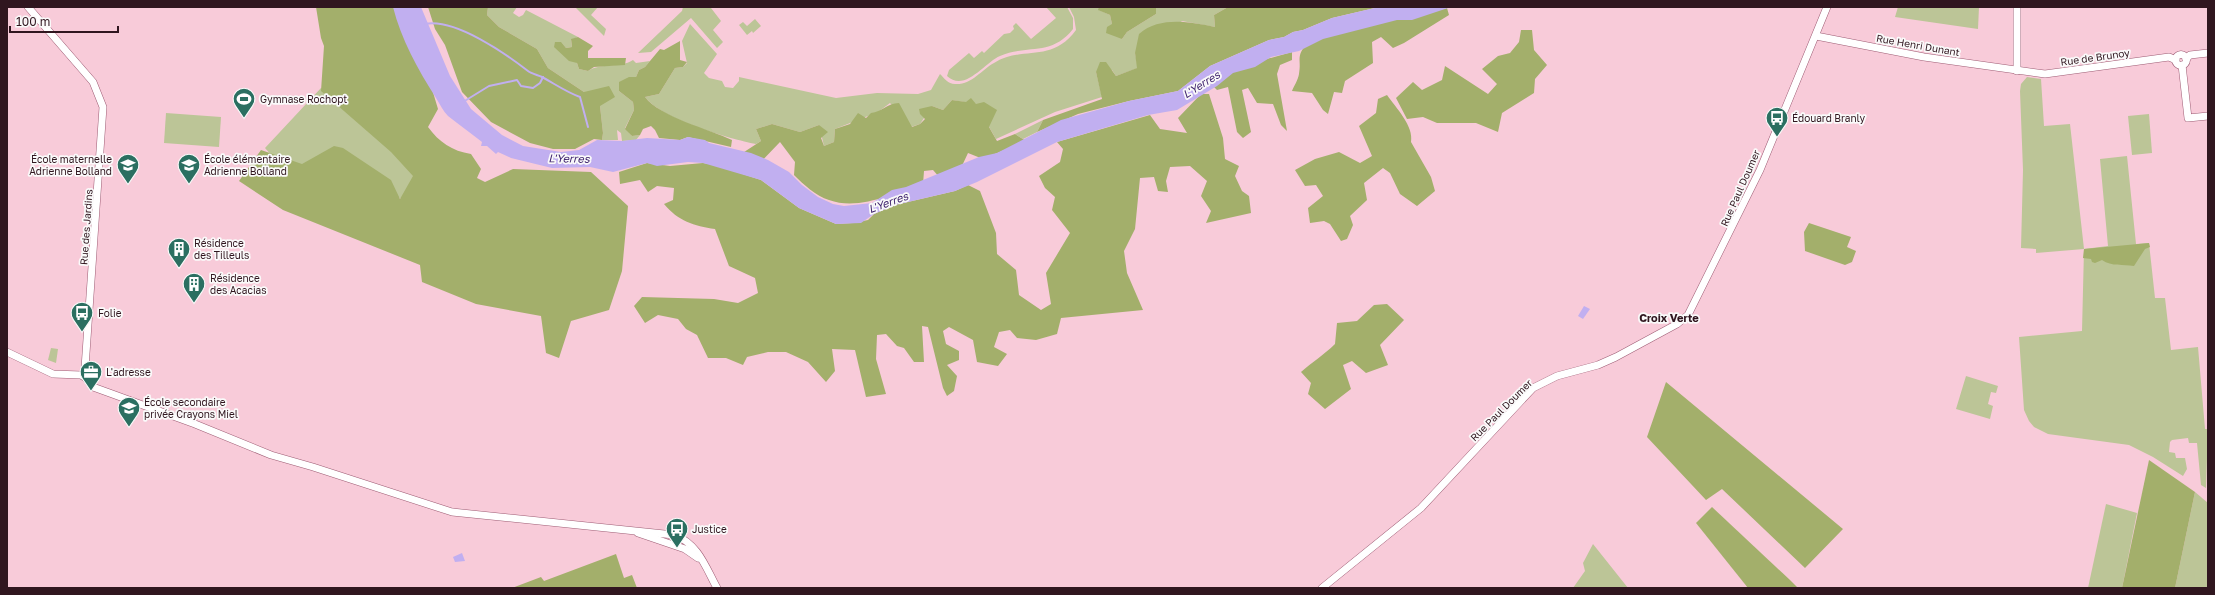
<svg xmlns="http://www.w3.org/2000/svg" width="2215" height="595" font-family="'Golos Text',sans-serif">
  <rect width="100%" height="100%" fill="#f8cbd9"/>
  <g fill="#bcc597">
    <path d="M488 7H517L513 13 519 17 523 15 526 10 578 37 571 40 572 47 566 48 561 42 577 63 579 69 588 71C602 62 619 69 633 60L636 63 650 61 645 67 639 70 636 77 619 91 633 102 634 110 625 128 632 136 640 135 636 140 622 141 621 133 617 130 618 140H602L603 133 600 106 584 92 548 68 537 49 499 27 487 15Z"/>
    <path d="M575 7H598L591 15 606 29 604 36Z"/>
    <path d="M683 7H713L711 8 721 21 713 30 723 42 717 48 691 18 651 52 638 53 682 11Z"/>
    <path d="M1046 7H1067L1073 18V29C1051 57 1027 44 1000 56 985 62 965 93 947 76L949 70 969 53 974 58 982 51 984 53 1004 34 1010 33 1014 29 1013 26 1016 23 1031 39 1056 18Z"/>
    <path d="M1069 7H1099V10L1110 15 1112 24 1122 39 1127 32 1156 14V7H1228L1214 15 1215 27 1182 21 1135 53 1138 68 1116 76 1112 70 1096 72 1102 97 1055 112 996 139 976 104 952 100 943 110 932 106 920 124 911 127 890 103 878 112 835 129 834 142 824 146 819 125 800 132 772 124 756 129 761 141 756 144C730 139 661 119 645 97L659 94 675 68 683 67 687 63 682 41 690 24 717 54 704 73 709 78 722 81 725 87 733 88 739 81V77L836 98 877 93 918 94 931 90 940 74C944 78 948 84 955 84 972 85 981 70 994 63 1023 45 1051 64 1076 30L1074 17Z"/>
    <path d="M1898 7H1979L1978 29 1895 17Z"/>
    <path d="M755 19 761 26 753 33 752 31 747 35 739 25 743 22 747 26Z"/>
    <path d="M2027 77 2041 79 2044 126 2070 124 2084 249 2108 246 2100 159 2127 156 2136 244 2149 243 2155 298H2165L2171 350 2198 347 2205 429H2208L2206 488 2201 485 2197 443H2189L2188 438 2172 440 2170 442 2169 452 2175 453 2176 458H2185L2187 469 2183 476 2153 457 2129 445 2048 434 2034 427 2029 421 2024 410 2019 337 2082 331 2084 249 2036 253V249L2021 248 2023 170 2020 91 2021 84Z"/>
    <path d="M321 88 327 90 423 173 409 202 382 190 313 167 280 165 265 148Z"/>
    <path d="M166 113 221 117 219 147 164 143Z"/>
    <path d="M2149 114 2152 153 2132 155 2128 116Z"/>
    <path d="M1043 120 1037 132 1023 139 1015 134Z"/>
    <path d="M51 348 58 349 56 363 48 360Z"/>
    <path d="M1966 376 1998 386 1996 393 1991 392 1988 404 1993 406 1990 419 1956 409Z"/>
    <path d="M2195 492 2208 503 2207 588H2175Z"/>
    <path d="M2106 504 2137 513 2122 588H2088Z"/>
    <path d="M1593 544 1628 588H1573L1585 571 1583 563Z"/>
  </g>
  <g fill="#a3af6b">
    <path d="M316 7H398L432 89 438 109 428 127C439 142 452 151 471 154L481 169 477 178 485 182 513 169 591 172 628 206 622 271 609 310 571 321 559 358 546 353 541 316 476 304 422 282 420 265 283 210 239 181 261 150 302 164 334 146 343 148 391 180 400 199 413 176 391 152 321 91 324 46 321 38Z"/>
    <path d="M428 7H488L487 15 499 27 537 49 548 68 584 92 609 86 615 97 600 106 603 133 602 140 594 139 575 149H553L530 143 491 122 462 92 445 45 435 29Z"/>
    <path d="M1099 7H1156V14L1127 32 1122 39 1106 33 1107 27 1112 24 1110 15 1098 10Z"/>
    <path d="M1228 7H1379L1332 18 1303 30 1293 32 1284 37 1269 40 1210 66 1178 91 1129 101 1078 114 1037 132 1043 120 1102 99 1096 72 1100 62H1106L1116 76 1137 68 1135 53 1139 34C1160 16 1190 22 1215 27L1214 15Z"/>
    <path d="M1447 8 1449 15 1404 43 1393 48 1381 37 1372 42 1373 63 1345 81 1342 93 1334 92 1328 114 1323 110 1312 93 1292 91C1294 86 1298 80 1299 74 1302 59 1295 58 1307 43 1317 32 1426 14 1447 8Z"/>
    <path d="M1521 30H1532L1534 50 1547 65 1535 79 1534 93 1502 113 1498 132 1476 123H1437L1423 117 1407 119 1396 98 1413 82 1422 90 1442 80 1445 66 1488 94 1497 84 1482 69 1498 56 1510 53 1519 42Z"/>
    <path d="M578 37 593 46 588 51V58H626L625 65 594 67 588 71 579 69 577 63 569 61 554 47 555 42H561L566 48 572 47 571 39Z"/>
    <path d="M680 41V60L687 62 683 67 675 68 659 94 645 97C660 117 709 129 732 140L731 147 688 137 680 140 659 138 655 130 651 126 643 129 640 135 632 136 625 129 634 110 633 102 619 91V82L629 77H636L639 70 645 67 660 49 664 50Z"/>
    <path d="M1292 52V60L1280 65 1277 74 1287 131 1281 125 1273 104 1257 103 1248 88 1242 90 1251 132 1243 138 1237 132 1228 87 1217 90 1209 82 1231 69Z"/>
    <path d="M1201 94H1209L1223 138 1225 159 1239 166 1235 176 1242 191 1249 196 1251 213 1206 223 1211 211 1201 196 1207 181 1190 166 1170 167 1166 181 1168 192 1158 191 1154 177 1140 178 1135 229 1124 251 1127 273 1143 310 1061 318 1057 334 1036 340 1017 338 1010 330 999 332 994 347 1007 354 998 366 977 362 973 340 949 327 943 331 946 344 959 351V360L947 365 957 376 954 391 947 396 943 388 928 327 922 326 924 362H914L904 348 897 346 886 334 877 335 876 359 886 394 866 397 855 350 832 349 835 371 826 382 808 362 786 352H768L747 357 743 365 726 358H708L697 335 686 329 678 319 658 315 645 323 634 306 642 297 714 299 738 303 758 293 755 278 729 266 715 229C694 226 678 221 664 204L673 200 674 188 657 186 648 192 640 180 620 184 619 172 647 163 670 166 703 163 715 165 761 180 799 208 836 224 853 223 868 220 874 214 895 205 955 191 968 185 980 191 996 233 997 254 1016 270 1019 295 1041 310 1051 304 1046 273 1070 233 1052 210 1055 197 1045 188 1039 176 1060 162 1063 149 1057 142 1150 115 1160 129 1187 133 1178 118Z"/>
    <path d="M1387 95C1396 108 1414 126 1411 142L1431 177 1435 191 1417 206 1400 194 1390 173 1383 168 1364 183 1367 200 1350 216 1353 225 1347 239 1341 241 1330 224 1324 221 1310 223 1308 208 1323 196 1316 185 1305 186 1295 170 1315 159 1339 152 1360 163 1372 156 1359 126 1376 113 1378 99Z"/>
    <path d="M971 98 976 104 984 102 997 110 989 127 997 141 1015 134 1026 141 983 159 968 153 961 168 940 178 933 170 924 171 923 184C894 193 859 211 829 200 816 196 803 184 794 175L795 162 780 142 757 166 741 154 761 141 756 129 772 124 800 132 819 125 828 132 821 138 824 146 834 142 835 129 850 124 858 113 866 118 871 113C882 112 887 103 899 103L912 127 920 124 925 119 920 114 919 109 932 106 943 110 952 100 966 102Z"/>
    <path d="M1809 223 1851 237 1847 247 1856 251 1852 262 1845 265 1805 251 1804 232Z"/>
    <path d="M2149 243 2150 247 2145 249 2134 266C2123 264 2112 267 2102 260L2095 263 2092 262 2091 259 2083 258 2084 249Z"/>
    <path d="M1387 304 1404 320 1380 345 1388 365 1366 373 1352 361 1343 365 1351 389 1325 409 1308 394 1311 383 1301 372C1312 362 1324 355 1335 344L1337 323 1357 321 1374 305Z"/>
    <path d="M1666 382 1843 529 1805 568 1722 489 1706 500 1647 437Z"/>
    <path d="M2149 460 2195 492 2175 588H2122Z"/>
    <path d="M1712 507 1790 580 1798 588H1748L1696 523Z"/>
    <path d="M616 554 624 578 632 575 637 588H512L541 577 544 581Z"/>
  </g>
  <g fill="#c1aff0">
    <path d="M393 7H421L450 76 471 109 502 135 523 146 561 152 579 150 597 140 622 141 647 138 680 140 688 137 705 140 709 143 751 153 768 160 789 172 802 185 818 197 833 204 844 206 872 203 892 190 906 187 979 157 997 153 1061 120 1129 101 1178 91 1210 66 1269 40 1284 37 1293 32 1303 30 1332 18 1379 7H1451L1412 20H1397L1323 39 1299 51 1271 57 1255 67 1233 73 1217 86 1177 110 1148 115 1057 142 977 182 955 191 895 205 874 214 861 223 836 224 799 208 761 180 703 163 688 162 657 166 647 163 613 172 590 167 552 168 511 158 498 152 496 154 487 146H481L482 142C471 133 459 125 448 116 443 111 440 104 436 98 418 70 401 39 393 7Z"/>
    <path d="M1584 306 1590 309 1583 319 1578 316Z"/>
    <path d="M462 553 465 561 455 562 453 557Z"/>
  </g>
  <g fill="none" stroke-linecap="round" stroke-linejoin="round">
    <g stroke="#c1aff0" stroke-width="2">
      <path d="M425 24C455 18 506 54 528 71 532 74 538 75 542 77 555 84 566 92 580 97L588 127"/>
      <path d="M463 102 489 86 517 80 521 86 533 88 540 83 543 77"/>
    </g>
    <g stroke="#9e5c74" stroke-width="8">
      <g id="minor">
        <path d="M28 7 93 82 103 107 85 368 86 378 93 387 195 424 271 455 313 467 452 512 674 535C698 543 706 568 717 588"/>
        <path d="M2017 7V71"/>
        <path d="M1816 36 1924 57 2045 74 2169 57 2176 60"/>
        <circle cx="2181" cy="60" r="5.5"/>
        <path d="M2186 59 2190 55 2208 53"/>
        <path d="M2182 65 2188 118 2208 116"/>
        <path d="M7 352 53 374 81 375 86 378"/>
        <path d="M638 533 685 549 698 558"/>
        <path d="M1322 588 1421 508 1533 388 1557 376 1598 365 1616 357 1677 324 1688 315 1760 170 1827 7"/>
      </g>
    </g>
    <use href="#minor" stroke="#fff" stroke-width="7"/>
  </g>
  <defs>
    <g id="stadium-pin" transform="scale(1.15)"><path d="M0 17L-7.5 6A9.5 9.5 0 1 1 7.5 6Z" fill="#2b6f61" stroke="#fafafa"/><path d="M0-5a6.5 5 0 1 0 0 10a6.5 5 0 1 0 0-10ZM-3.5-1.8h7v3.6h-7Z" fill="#fff"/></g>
    <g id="bus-pin" transform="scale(1.15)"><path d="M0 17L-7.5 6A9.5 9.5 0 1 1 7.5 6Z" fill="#2b6f61" stroke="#fafafa"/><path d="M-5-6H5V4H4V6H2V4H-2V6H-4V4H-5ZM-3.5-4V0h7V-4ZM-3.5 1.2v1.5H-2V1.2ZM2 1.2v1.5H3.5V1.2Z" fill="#fff"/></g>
    <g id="school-pin" transform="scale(1.15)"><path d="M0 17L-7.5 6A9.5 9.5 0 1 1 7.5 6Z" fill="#2b6f61" stroke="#fafafa"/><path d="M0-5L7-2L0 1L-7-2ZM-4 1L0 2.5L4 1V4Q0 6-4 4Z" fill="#fff"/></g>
    <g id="building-pin" transform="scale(1.15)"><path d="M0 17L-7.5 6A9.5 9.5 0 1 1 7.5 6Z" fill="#2b6f61" stroke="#fafafa"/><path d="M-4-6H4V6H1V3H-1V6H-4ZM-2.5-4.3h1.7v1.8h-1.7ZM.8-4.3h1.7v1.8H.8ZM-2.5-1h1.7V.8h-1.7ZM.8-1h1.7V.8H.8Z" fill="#fff"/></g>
    <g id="office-pin" transform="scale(1.15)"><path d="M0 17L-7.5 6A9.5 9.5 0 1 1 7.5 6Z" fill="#2b6f61" stroke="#fafafa"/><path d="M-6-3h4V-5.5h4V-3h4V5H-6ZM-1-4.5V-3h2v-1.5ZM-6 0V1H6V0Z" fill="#fff"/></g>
  </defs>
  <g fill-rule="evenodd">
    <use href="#stadium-pin" x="244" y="99"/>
    <use href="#bus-pin" x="1777" y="118"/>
    <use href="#school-pin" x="128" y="165"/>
    <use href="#school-pin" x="189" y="165"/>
    <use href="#building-pin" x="179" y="249"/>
    <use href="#building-pin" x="194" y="284"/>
    <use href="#bus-pin" x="82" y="313"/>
    <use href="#office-pin" x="91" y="372"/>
    <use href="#school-pin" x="129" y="408"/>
    <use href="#bus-pin" x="677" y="529"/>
  </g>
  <g text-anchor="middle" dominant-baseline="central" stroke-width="3.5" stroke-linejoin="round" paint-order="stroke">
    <g font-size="10" fill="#30161f" stroke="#fafafa">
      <text transform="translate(1918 45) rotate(10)">Rue Henri Dunant</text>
      <text transform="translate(2095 57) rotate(-8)">Rue de Brunoy</text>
      <text transform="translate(1740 188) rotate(-66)">Rue Paul Doumer</text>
      <text transform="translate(86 227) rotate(-86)">Rue des Jardins</text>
      <text transform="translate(1501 410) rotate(-45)">Rue Paul Doumer</text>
    </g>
    <g font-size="10" fill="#30161f" stroke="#fafafa" text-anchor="start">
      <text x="260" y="99">Gymnase Rochopt</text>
      <text x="1792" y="118">Édouard Branly</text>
      <text x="112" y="159" text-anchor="end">École maternelle<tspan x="112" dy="12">Adrienne Bolland</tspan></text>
      <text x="204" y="159">École élémentaire<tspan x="204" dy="12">Adrienne Bolland</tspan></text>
      <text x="194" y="243">Résidence<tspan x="194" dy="12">des Tilleuls</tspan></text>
      <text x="210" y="278">Résidence<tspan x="210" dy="12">des Acacias</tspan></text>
      <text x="98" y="313">Folie</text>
      <text x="106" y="372">L'adresse</text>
      <text x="144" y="402">École secondaire<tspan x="144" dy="12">privée Crayons Miel</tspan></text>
      <text x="692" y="529">Justice</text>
    </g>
    <g font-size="11" font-style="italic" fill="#422670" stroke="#fafafa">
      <text transform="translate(1201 84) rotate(-32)">L'Yerres</text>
      <text transform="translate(569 158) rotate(1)">L'Yerres</text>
      <text transform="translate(888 202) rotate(-20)">L'Yerres</text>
    </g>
    <g font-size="11" font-weight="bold" fill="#30161f" stroke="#fafafa">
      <text x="1669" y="317">Croix Verte</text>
    </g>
  </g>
  <rect width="2215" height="595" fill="none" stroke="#30161f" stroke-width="16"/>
  <path d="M10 26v6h108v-6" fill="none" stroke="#30161f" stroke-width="2"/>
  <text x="16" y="26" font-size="12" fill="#30161f" stroke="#fafafa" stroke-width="3" paint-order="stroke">100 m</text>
</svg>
